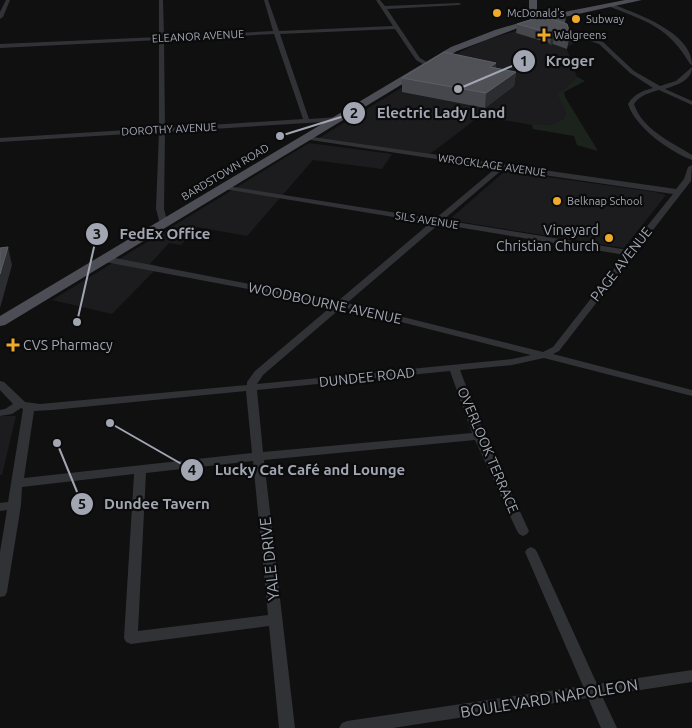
<svg xmlns="http://www.w3.org/2000/svg" width="692" height="728" font-family="Ubuntu,sans-serif">
  <rect width="100%" height="100%" fill="#101011"/>
  <g fill="#1c1c1e">
    <path d="M539 24 584 39 566 47 577 77 563 90 566 111 564 119 550 125H532L480 116 430 154 319 138 462 51 486 40Z"/>
    <path d="M309 143 392 154 382 169 313 160 247 236 197 227 181 245 169 243 150 264 159 266 112 314 52 300Z"/>
    <path d="M505 171 655 192 666 195 624 248 449 220Z"/>
    <path d="M0 416H16L2 475H0Z"/>
  </g>
  <path fill="#1c231d" d="M577 77 585 81 564 92 565 97 598 151 577 145 574 136 533 129 532 125H550L564 119 566 111 558 95Z"/>
  <g fill="none" stroke-linecap="round" stroke-linejoin="round">
    <g fill="#313236" fill-rule="evenodd">
      <path d="M6 0H10L3 17 0 19V12Z"/>
      <path d="M159 0H163L164 37 273 31 264 0H268L279 31 393 26 376 0H380L385 6 459 3 461 4 459 5 387 9 420 58 430 64V66L428 67 416 60 395 29 280 34 309 119 339 117 342 119 339 121 165 132 164 209 168 224 164 226 160 224 156 209 159 132 0 142V138L159 128V40L0 48V44L159 37ZM274 34 303 119 165 128 164 40Z"/>
      <path d="M608 4C616 4 623 9 630 11 652 20 692 37 692 65L690 64C669 27 646 21 608 6Z"/>
      <path d="M555 25 603 42 634 71 660 86 676 81 692 67C692 81 676 85 665 89L692 101V105L659 90C649 93 640 95 634 104 642 129 671 142 692 155V160C670 152 635 127 628 104 634 94 642 91 653 88L630 73 599 44 553 28Z"/>
      <path d="M306 136 676 189 684 179 688 167 692 165 691 181 559 351 553 354 692 390V396L544 358 512 365 460 370 485 436 529 531 527 534 523 536 519 534 517 531 475 440 264 460 295 728H279L269 626 131 644 126 642 124 638 134 474 22 487 21 505 7 592 5 596 0 597V552L7 510 0 511V503L8 502 23 409 21 408 12 414 0 416V410L5 409 13 404 0 390V381L4 382 25 402 40 404 247 385V382L255 371 333 305 105 262 102 261V257L105 256 338 301 430 223 224 189 220 187 221 185 435 219 496 168 304 139V137ZM503 169 673 194 628 250 443 220ZM439 224 625 255 553 347 543 352 347 303ZM342 307 531 355 512 359 257 384 263 375ZM450 371 472 433 263 452 257 390ZM246 391 252 453 24 478 34 411 52 410ZM253 461 268 615 138 631 146 473Z"/>
      <path d="M531 547 535 549 537 552 597 684 692 670V682L602 696 617 728H601L588 698 393 728H339L342 723 347 721 583 686 525 552 527 549Z"/>
    </g>
    <path fill="#4d4e55" fill-rule="evenodd" d="M529 0H537V15L539 17 625 0H642L523 26 457 51 5 325 0 326V316L451 47 495 30 532 19 529 16Z"/>
  </g>
  <g fill="#45474c">
    <path d="M555 13 566 16 565 23 567 38 569 39 567 49 553 44 550 45 549 43 516 33 517 24 549 20H554Z"/>
    <path d="M496 63V68L516 72 514 86 485 108 402 92V78Z"/>
  </g>
  <g fill="#2c2d30">
    <path d="M569 30 567 38 562 32Z"/>
    <path d="M554 34 553 44 550 45 551 35Z"/>
    <path d="M496 63 495 77 490 67Z"/>
    <path d="M516 72 514 86 485 108 486 93Z"/>
    <path d="M8 247 12 265 0 308V274Z"/>
  </g>
  <g fill="#4f5157" stroke="#5c5f65">
    <path d="M563 10 566 16 555 13Z"/>
    <path d="M543 16 549 20V18L567 24 569 30 562 32 569 39 554 34 551 35V33L517 24Z"/>
    <path d="M444 52 496 63 490 67 516 72 486 93 402 78Z"/>
    <path d="M8 247 0 274V248Z"/>
  </g>
  <g fill="#efaa2a" stroke="#0b0b0c" stroke-width="2">
    <circle cx="497" cy="13" r="5"/>
    <circle cx="576" cy="19" r="5"/>
    <path d="M541.5 27.5h5v5h5v5h-5v5h-5v-5h-5v-5h5z"/>
    <circle cx="557" cy="201" r="5"/>
    <circle cx="609" cy="238" r="5"/>
    <path d="M10.5 337.5h5v5h5v5h-5v5h-5v-5h-5v-5h5z"/>
  </g>
  <g text-anchor="middle" dominant-baseline="central" stroke-width="4.5" stroke-linejoin="round" paint-order="stroke">
    <g font-size="11" fill="#a1a6b2" stroke="#0b0b0c" text-anchor="start">
      <text x="507" y="13">McDonald's</text>
      <text x="586" y="19">Subway</text>
      <text x="554" y="35">Walgreens</text>
      <text x="567" y="201">Belknap School</text>
    </g>
    <g font-size="11" fill="#a1a6b2" stroke="#0b0b0c">
      <text transform="translate(198 36) rotate(-3)">ELEANOR AVENUE</text>
      <text transform="translate(169 129) rotate(-3)">DOROTHY AVENUE</text>
      <text transform="translate(492 165) rotate(8)">WROCKLAGE AVENUE</text>
      <text transform="translate(225 172) rotate(-31)">BARDSTOWN ROAD</text>
      <text transform="translate(427 220) rotate(9)">SILS AVENUE</text>
    </g>
    <g font-size="14" fill="#a1a6b2" stroke="#0b0b0c" text-anchor="end">
      <text x="599" y="230">Vineyard<tspan x="599" dy="16">Christian Church</tspan></text>
      <text x="23" y="345" text-anchor="start">CVS Pharmacy</text>
    </g>
    <g font-size="14" fill="#a1a6b2" stroke="#0b0b0c">
      <text transform="translate(621 264) rotate(-52)">PAGE AVENUE</text>
      <text transform="translate(325 303) rotate(12)">WOODBOURNE AVENUE</text>
      <text transform="translate(367 377) rotate(-6)">DUNDEE ROAD</text>
      <text transform="translate(488 450) rotate(67)">OVERLOOK TERRACE</text>
    </g>
    <g font-size="16" fill="#a1a6b2" stroke="#0b0b0c">
      <text transform="translate(269 559) rotate(-96)">YALE DRIVE</text>
      <text transform="translate(549 698) rotate(-9)">BOULEVARD NAPOLEON</text>
    </g>
  </g>
  <path fill="none" stroke="#a1a6b2" stroke-width="2" d="M458 89L524 61M280 136L354 113M77 322L97 234M110 423L192 470M57 443L82 504"/>
  <g fill="#a1a6b2" stroke="#0b0b0c" stroke-width="2">
    <circle cx="458" cy="89" r="5"/>
    <circle cx="280" cy="136" r="5"/>
    <circle cx="77" cy="322" r="5"/>
    <circle cx="110" cy="423" r="5"/>
    <circle cx="57" cy="443" r="5"/>
    <circle cx="524" cy="61" r="12"/>
    <circle cx="354" cy="113" r="12"/>
    <circle cx="97" cy="234" r="12"/>
    <circle cx="192" cy="470" r="12"/>
    <circle cx="82" cy="504" r="12"/>
  </g>
  <g font-size="15" text-anchor="middle" font-weight="bold" fill="#111">
    <text x="524" y="66">1</text>
    <text x="354" y="118">2</text>
    <text x="97" y="239">3</text>
    <text x="192" y="475">4</text>
    <text x="82" y="509">5</text>
  </g>
  <g font-size="15" text-anchor="middle" font-weight="bold" fill="#a1a6b2" stroke="#0b0b0c" stroke-width="4.5" stroke-linejoin="round" paint-order="stroke">
    <text x="570" y="66">Kroger</text>
    <text x="441" y="118">Electric Lady Land</text>
    <text x="165" y="239">FedEx Office</text>
    <text x="310" y="475">Lucky Cat Café and Lounge</text>
    <text x="157" y="509">Dundee Tavern</text>
  </g>
</svg>
